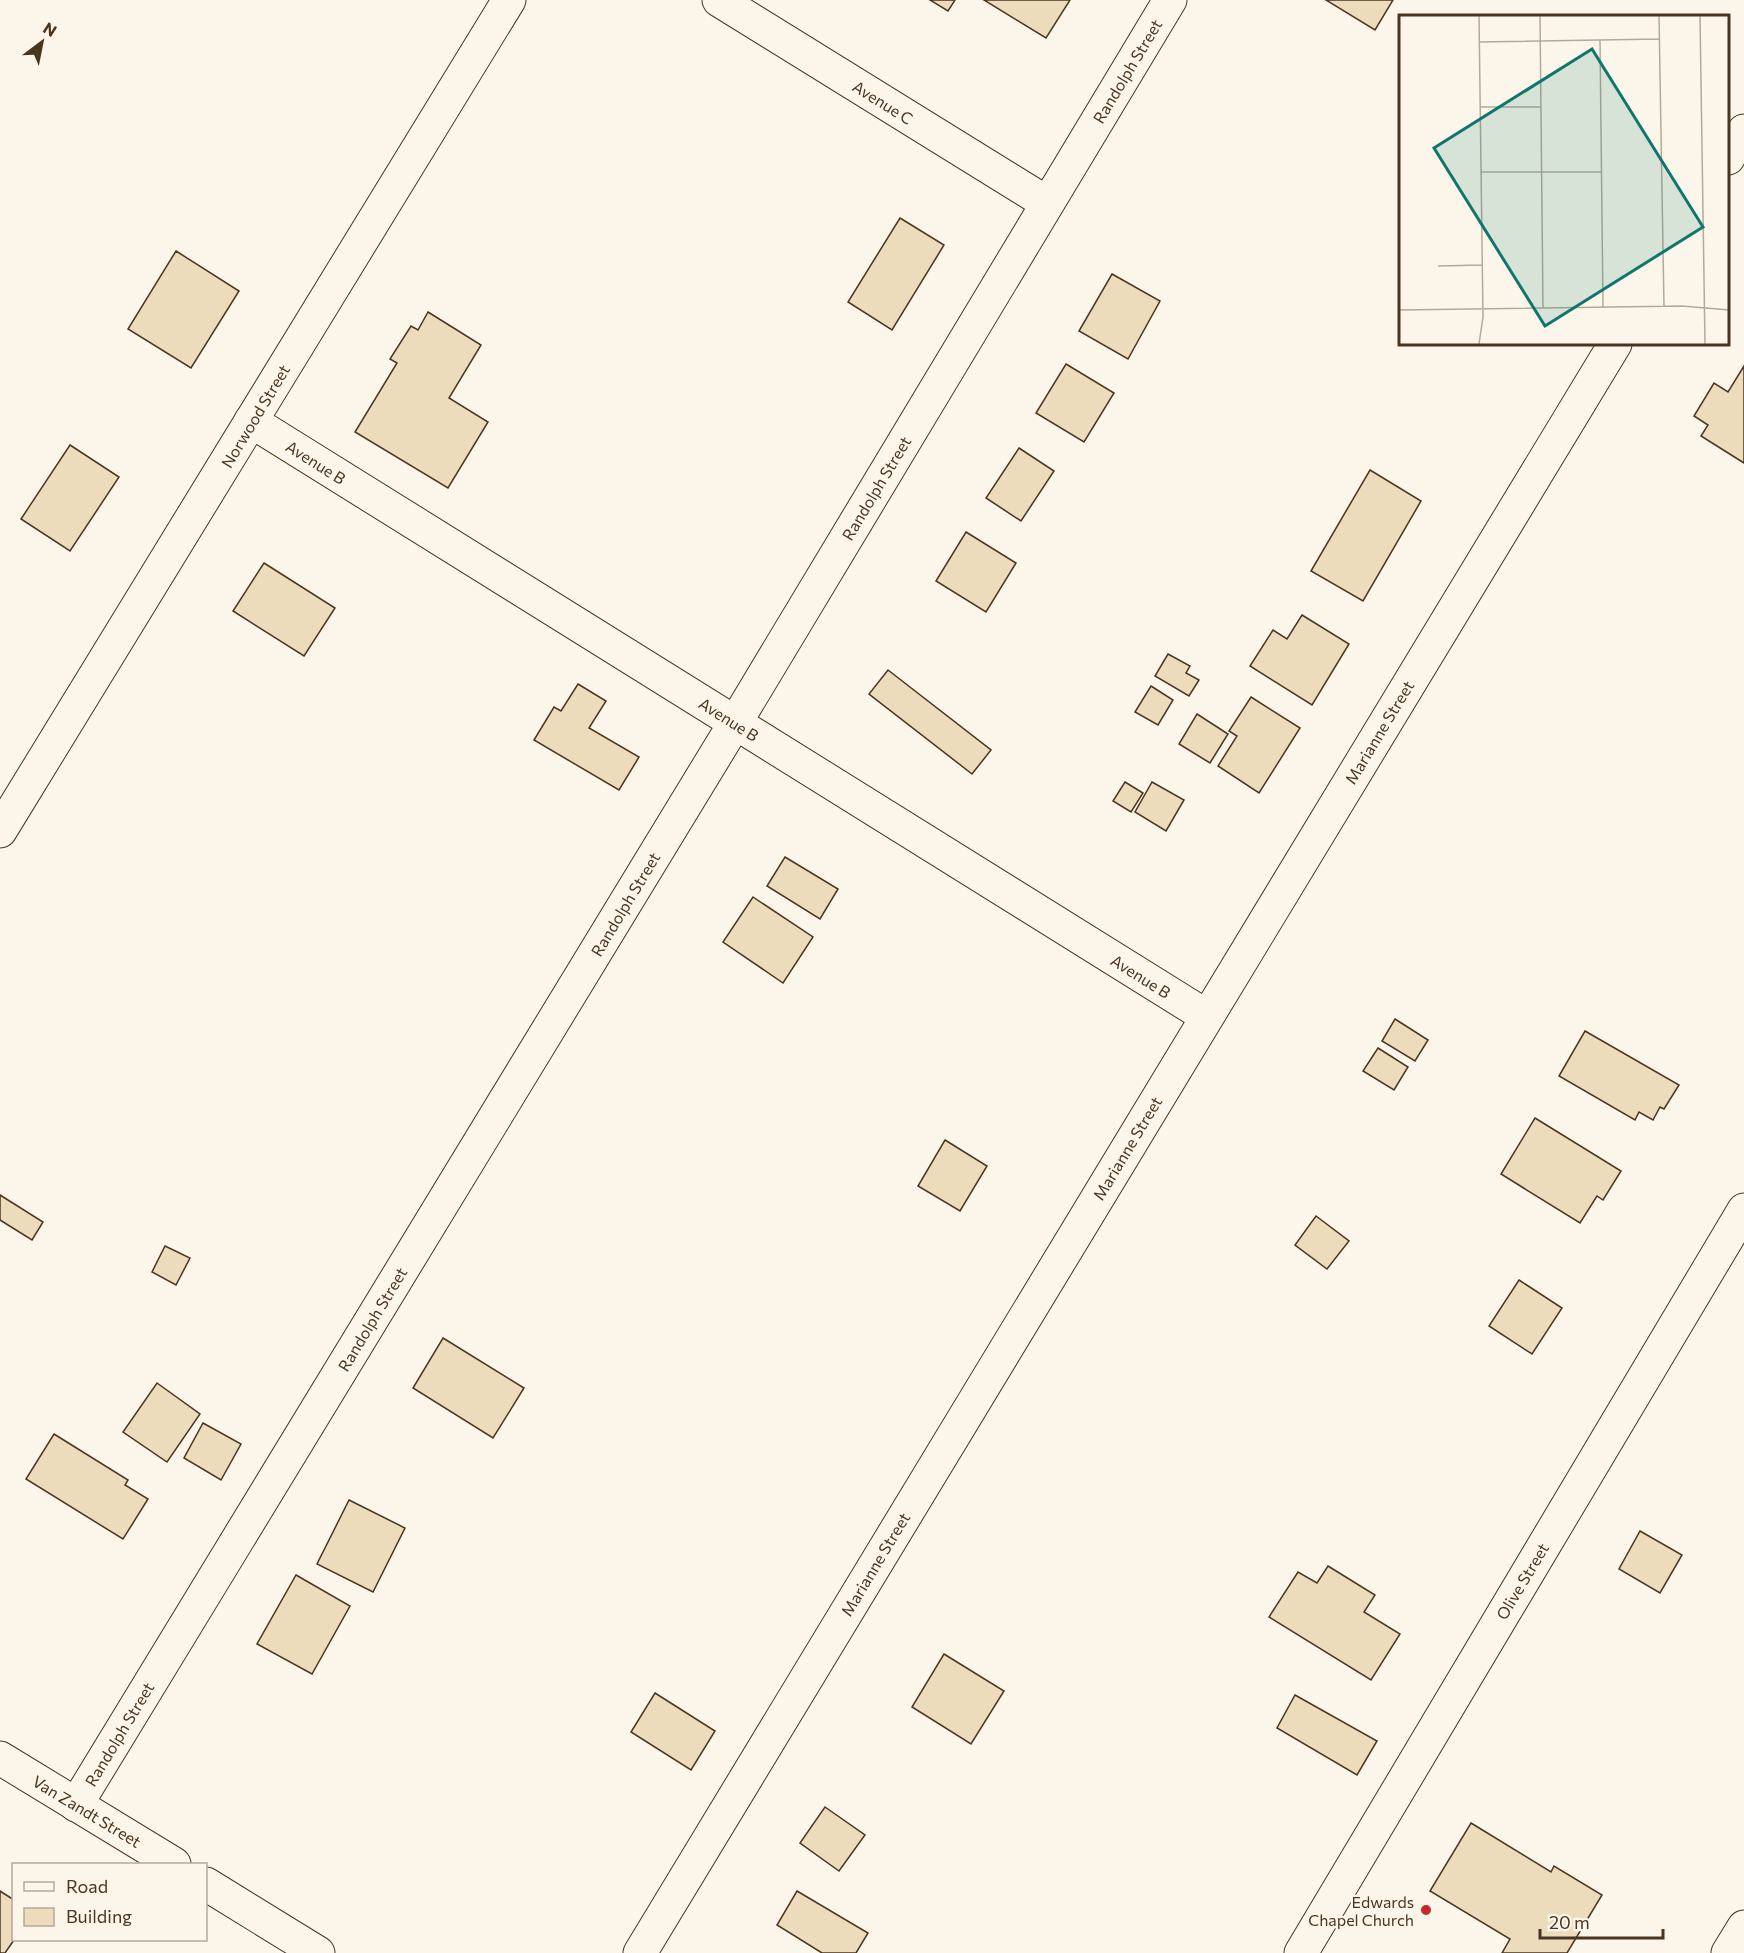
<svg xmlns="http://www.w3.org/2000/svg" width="1744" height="1953" font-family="Commissioner,sans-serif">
  <rect width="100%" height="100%" fill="#fbf6e9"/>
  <g fill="#ecdcbc" stroke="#4a3520" stroke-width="1.5">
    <path d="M930 0H955L948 11Z"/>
    <path d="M984 0H1070L1046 38Z"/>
    <path d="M1326 0H1393L1375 30Z"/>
    <path d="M900 218 944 245 892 330 848 302Z"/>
    <path d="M176 251 239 291 191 368 128 329Z"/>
    <path d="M1112 274 1160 301 1128 359 1079 331Z"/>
    <path d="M428 312 481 345 449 398 488 422 448 488 355 432 397 363 390 359 411 326 418 330Z"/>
    <path d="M1066 364 1114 393 1084 442 1036 413Z"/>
    <path d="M1744 366V463L1701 436 1708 425 1694 416 1714 383 1728 392Z"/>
    <path d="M70 445 119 477 70 551 21 519Z"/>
    <path d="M1019 448 1054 471 1021 521 986 498Z"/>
    <path d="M1370 470 1421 501 1363 601 1311 571Z"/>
    <path d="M966 532 1016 563 986 612 936 581Z"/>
    <path d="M264 563 335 608 304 656 233 611Z"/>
    <path d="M1302 615 1349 644 1312 705 1250 666 1273 630 1287 639Z"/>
    <path d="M1168 654 1190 666 1186 673 1199 680 1189 696 1155 676Z"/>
    <path d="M888 670 991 750 972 774 869 694Z"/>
    <path d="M578 684 606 701 589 728 639 757 619 790 534 740 554 707 561 711Z"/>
    <path d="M1151 686 1173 700 1158 725 1135 712Z"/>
    <path d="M1251 697 1300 728 1259 793 1218 766 1237 736 1229 731Z"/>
    <path d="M1197 714 1228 734 1210 763 1179 744Z"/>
    <path d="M1125 782 1143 793 1131 812 1113 801Z"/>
    <path d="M1152 782 1184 800 1166 831 1135 812Z"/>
    <path d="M785 857 838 889 820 919 767 886Z"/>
    <path d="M753 897 813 937 783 983 723 942Z"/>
    <path d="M1395 1019 1428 1040 1415 1061 1382 1041Z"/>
    <path d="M1585 1031 1679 1085 1664 1109 1660 1107 1653 1120 1639 1112 1635 1120 1559 1076Z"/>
    <path d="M1378 1048 1408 1067 1394 1090 1363 1071Z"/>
    <path d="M1535 1118 1621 1171 1603 1200 1597 1196 1580 1223 1501 1174Z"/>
    <path d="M945 1140 987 1166 960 1211 918 1186Z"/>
    <path d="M0 1195 43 1222 32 1240 0 1220Z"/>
    <path d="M1316 1216 1349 1241 1327 1269 1295 1245Z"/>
    <path d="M165 1246 190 1258 176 1285 152 1272Z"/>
    <path d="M1519 1280 1562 1308 1532 1354 1489 1326Z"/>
    <path d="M443 1338 524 1388 493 1438 413 1388Z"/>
    <path d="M157 1383 200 1414 167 1462 123 1432Z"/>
    <path d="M203 1423 241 1444 221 1480 184 1458Z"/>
    <path d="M54 1434 128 1480 125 1485 148 1499 123 1539 26 1479Z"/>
    <path d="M349 1500 405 1528 373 1592 317 1564Z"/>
    <path d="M1640 1531 1682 1555 1660 1593 1619 1569Z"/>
    <path d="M1328 1566 1375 1595 1364 1612 1400 1634 1371 1680 1269 1617 1298 1572 1317 1583Z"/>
    <path d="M296 1575 350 1606 312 1674 257 1644Z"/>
    <path d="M944 1654 1004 1691 971 1744 912 1707Z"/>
    <path d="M655 1693 715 1731 691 1770 631 1732Z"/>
    <path d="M1295 1695 1377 1741 1357 1775 1277 1728Z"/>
    <path d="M825 1807 865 1835 839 1871 800 1843Z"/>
    <path d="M1471 1823 1551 1872 1554 1866 1602 1895 1567 1953H1502L1510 1939 1430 1891Z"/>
    <path d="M0 1891 14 1900V1940L5 1953H0Z"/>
    <path d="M797 1891 868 1933 856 1953H822L777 1925Z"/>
  </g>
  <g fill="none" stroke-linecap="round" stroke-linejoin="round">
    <g stroke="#4a3520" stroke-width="35">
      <g id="street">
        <path d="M719 0 1047 203"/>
        <path d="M1728 158 1744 131"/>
        <path d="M251 421 1206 1016"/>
        <path d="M76 1805 735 723 1170 0"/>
        <path d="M640 1953 1615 344"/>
        <path d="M1301 1953 1744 1210"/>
        <path d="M1728 1953 1744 1927"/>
      </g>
    </g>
    <g stroke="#4a3520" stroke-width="35">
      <g id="secondary">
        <path d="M0 831 509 0"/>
        <path d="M0 1758 174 1864"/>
        <path d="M206 1884 318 1953"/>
      </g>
    </g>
    <use href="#street" stroke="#fbf6e9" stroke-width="33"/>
    <use href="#secondary" stroke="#fbf6e9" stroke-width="33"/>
  </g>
  <circle fill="#c62828" stroke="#fbf6e9" stroke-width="2" cx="1426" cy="1910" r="6"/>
  <g text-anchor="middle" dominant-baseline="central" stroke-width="4.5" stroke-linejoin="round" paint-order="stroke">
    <g font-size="16" fill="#4a3520" stroke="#fbf6e9">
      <text transform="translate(1127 71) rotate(-59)">Randolph Street</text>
      <text transform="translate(883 102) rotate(32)">Avenue C</text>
      <text transform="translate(255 416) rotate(-59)">Norwood Street</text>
      <text transform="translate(316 462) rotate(32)">Avenue B</text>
      <text transform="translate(876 488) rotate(-59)">Randolph Street</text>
      <text transform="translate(729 719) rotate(32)">Avenue B</text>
      <text transform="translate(1379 732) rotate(-59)">Marianne Street</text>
      <text transform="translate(625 904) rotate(-59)">Randolph Street</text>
      <text transform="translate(1141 976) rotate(32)">Avenue B</text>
      <text transform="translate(1127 1148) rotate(-59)">Marianne Street</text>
      <text transform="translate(372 1319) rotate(-59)">Randolph Street</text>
      <text transform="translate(875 1564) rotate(-59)">Marianne Street</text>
      <text transform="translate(1522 1581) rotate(-59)">Olive Street</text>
      <text transform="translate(119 1734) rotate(-59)">Randolph Street</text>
      <text transform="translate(87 1811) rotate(31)">Van Zandt Street</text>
    </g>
    <g font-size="16" fill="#4a3520" stroke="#fbf6e9" text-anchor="end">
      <text x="1414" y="1901">Edwards<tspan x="1414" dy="18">Chapel Church</tspan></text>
    </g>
  </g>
  <g transform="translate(1399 15)">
    <rect width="330" height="330" fill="#fbf6e9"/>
    <path fill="none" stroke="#b4a999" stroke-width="1.5" d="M80 1 84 302 80 329M141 1 144 293M260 1 265 292M301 1 306 329M201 25 204 292M80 27 260 24M81 92H142M82 157H202M39 251 83 250M0 295 283 291 330 295"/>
    <path fill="#0f766e" fill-opacity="0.15" stroke="#0f766e" stroke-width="3" d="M193 34 304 212 146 311 35 133Z"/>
    <rect width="330" height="330" fill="none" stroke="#4a3520" stroke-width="3"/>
  </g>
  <rect x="12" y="1863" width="195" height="78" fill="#fbf6e9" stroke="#b4a999" stroke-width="1.5"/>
  <rect x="24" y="1882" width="30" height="9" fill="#fbf6e9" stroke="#b4a999" stroke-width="1.5"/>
  <text x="66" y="1893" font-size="18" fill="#4a3520">Road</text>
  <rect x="24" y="1908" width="30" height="18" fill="#ecdcbc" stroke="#b4a999" stroke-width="1.5"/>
  <text x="66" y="1923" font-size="18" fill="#4a3520">Building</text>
  <g transform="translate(42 42) rotate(32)" stroke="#fbf6e9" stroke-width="4.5" paint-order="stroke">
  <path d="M0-4.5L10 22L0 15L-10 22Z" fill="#4a3520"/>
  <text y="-9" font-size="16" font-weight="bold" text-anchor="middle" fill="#4a3520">N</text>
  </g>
  <path d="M1540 1929v9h123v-9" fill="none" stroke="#4a3520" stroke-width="3"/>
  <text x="1549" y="1929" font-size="18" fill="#4a3520" stroke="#fbf6e9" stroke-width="4.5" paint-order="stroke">20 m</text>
</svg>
